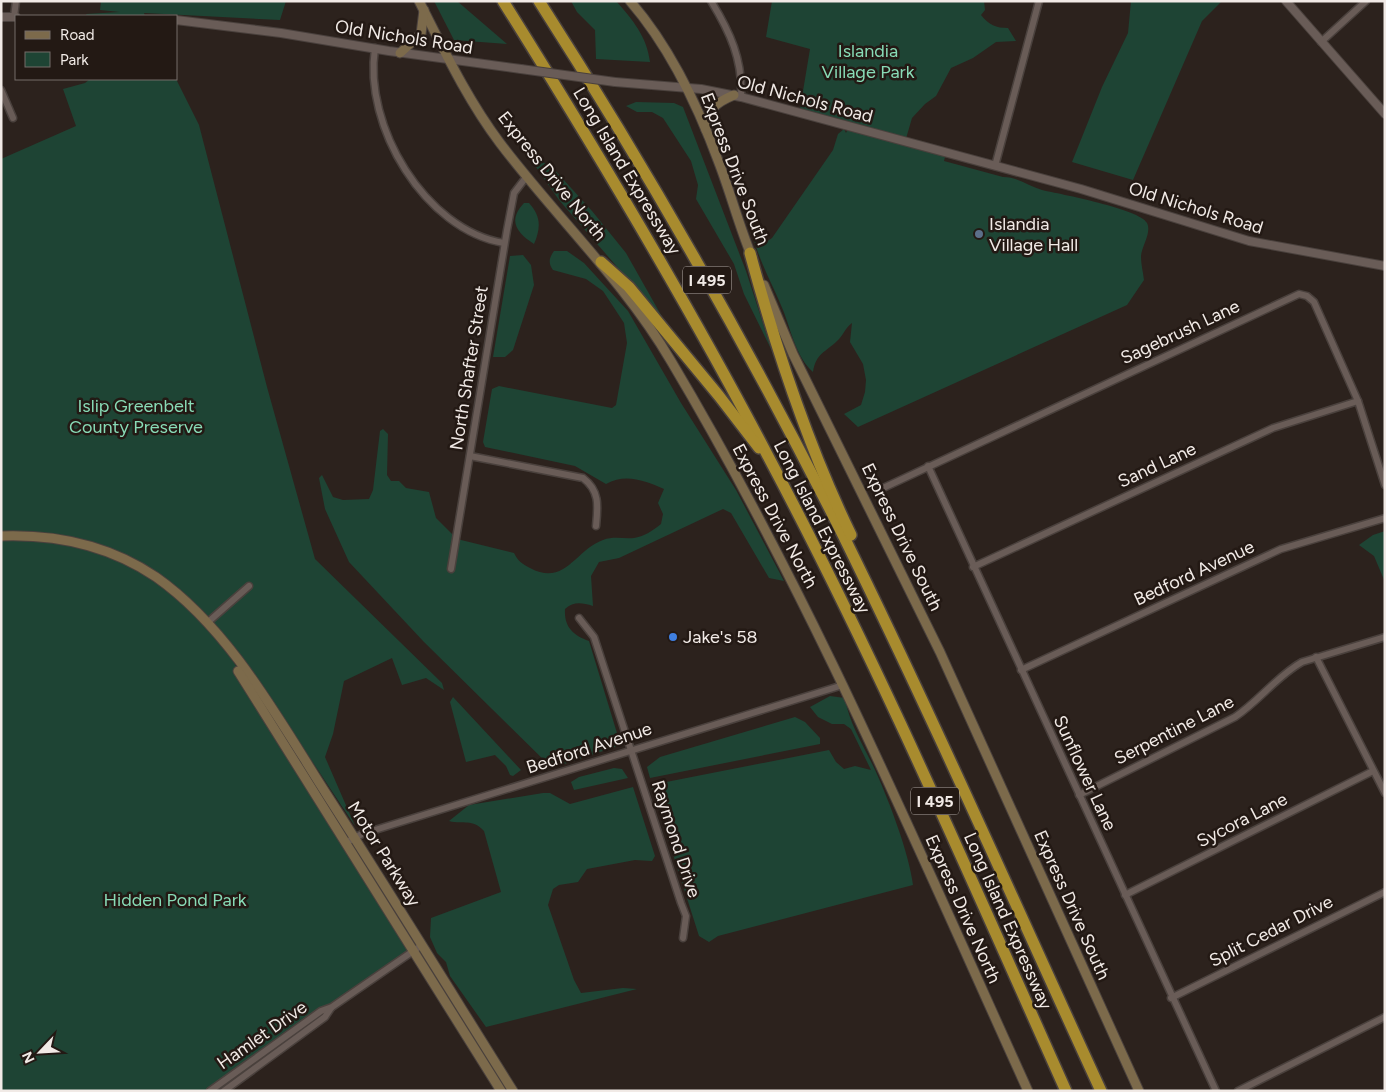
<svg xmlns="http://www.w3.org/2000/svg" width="1386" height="1092" font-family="Figtree,sans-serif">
  <rect width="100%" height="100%" fill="#2c221d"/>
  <g fill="#1e4434">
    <path d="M101 1H286L280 20 144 13 145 16H87L86 14 120 12 100 10Z"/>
    <path d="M434 1H457L507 44 454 40Z"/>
    <path d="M571 1H616C633 20 647 37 650 62L596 59 595 30 577 12Z"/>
    <path d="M772 1H984L985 10 981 15C989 25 996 28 1008 28L1016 41 996 42 973 58 951 68 936 96 925 104 912 118 905 142 946 153 944 161 1003 177C1018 177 1028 186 1042 190 1060 194 1140 209 1147 223 1152 233 1141 247 1141 257 1141 264 1143 272 1144 280L1127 305 858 427 844 414 861 405 865 392 866 380 863 364 850 342 852 323C845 328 843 336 837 341 826 352 816 353 813 372 796 357 791 330 783 310 772 283 757 258 751 228L763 244 772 238 833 150 838 134 844 129 846 133 848 129 799 115 810 49 766 37Z"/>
    <path d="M1131 1H1222L1202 21 1133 180 1072 162 1102 87 1128 33Z"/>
    <path d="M90 79H176L199 125 267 387 315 559 442 683 444 690 426 678 402 685 392 658 344 681 333 734 325 757 355 826 300 743V752L228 653 413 951 210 1091H1V159L76 126 63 89 85 83Z"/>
    <path d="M636 102 674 103 683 107 746 271 772 351 744 294 734 264 696 199 698 185 691 161 663 118 652 112H637L626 106Z"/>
    <path d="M527 154 552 167 592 211 626 253 665 322 559 200Z"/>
    <path d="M524 203H529C541 216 541 228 534 244 517 233 507 221 524 203Z"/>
    <path d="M554 251H567L584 263 628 311 681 403 736 490 784 581 769 578 731 513 723 509 619 558 599 562 591 576 593 606C582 603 574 601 565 609 564 627 573 635 589 641L620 743 615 747 552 768 424 642 349 562 325 509 319 478 322 475 333 497 343 500 369 499 373 490 380 431 383 429 388 434 387 475 391 481H399L406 488 429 492 436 518 457 539 514 553C518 561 522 564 530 568 565 587 575 550 603 540 614 536 623 539 634 538 643 537 654 530 661 524L663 514 658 503 664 489C645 481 626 473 606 484L575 466 485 447 483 442 492 389 499 386 612 408 616 405 627 343 624 323 603 291 586 279 553 270C548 263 549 258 554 251Z"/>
    <path d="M523 255 531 265 534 285 513 350 505 357H493L510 256Z"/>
    <path d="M1385 531V582L1374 556 1359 545 1373 535Z"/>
    <path d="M830 696 845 698C849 724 865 748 876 772 889 801 909 853 913 885L718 936 709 942 699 936 651 785 829 750 836 762 844 769 855 766 871 770 851 729 844 724H832L818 717 810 707Z"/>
    <path d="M453 697 521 770 513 776 510 775 506 766 495 755 466 762 450 702Z"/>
    <path d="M795 717 805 722 820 738V744L650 778 647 767 660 757Z"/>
    <path d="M614 768 622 769 628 778 574 790 571 782 579 777Z"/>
    <path d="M633 787 655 856 652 861 635 860 587 869 578 882 559 885 553 889 548 905 574 980 581 993 623 988 637 989 486 1027 450 976 446 962 437 953 430 937 431 918 501 892 484 831C472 818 464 825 449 821L469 805 543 793H550L570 804Z"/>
  </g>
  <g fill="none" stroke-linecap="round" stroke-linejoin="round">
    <g stroke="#4a413d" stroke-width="9">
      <g id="minor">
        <path d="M711 1C730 32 743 60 741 97"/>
        <path d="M14 17 16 1"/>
        <path d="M1321 42 1366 1"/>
        <path d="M375 48C363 126 425 230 504 243"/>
        <path d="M1 90 13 118"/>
        <path d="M995 166 1039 1"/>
        <path d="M470 456 583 478C600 491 598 506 596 526"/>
        <path d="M928 466 1216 1091"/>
        <path d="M881 489 1299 294 1307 296 1314 302 1358 401 1385 485"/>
        <path d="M973 567 1273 428 1358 401"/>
        <path d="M451 569 507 230 514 193 527 176"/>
        <path d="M579 618 594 637 681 903 686 916 683 938"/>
        <path d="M207 623 249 586"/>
        <path d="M1316 657 1385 793"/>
        <path d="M1021 670 1281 549 1385 518"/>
        <path d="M1079 795 1235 717C1259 701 1277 676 1302 662L1385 637"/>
        <path d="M345 843 362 834 843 685"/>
        <path d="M1125 895 1373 771"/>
        <path d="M1171 998 1385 892"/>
        <path d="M210 1091 321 1011 332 1007 422 945"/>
        <path d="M224 1091 325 1017 331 1008"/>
        <path d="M1238 1091 1385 1017"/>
      </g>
    </g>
    <g stroke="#4a413d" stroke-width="10">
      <g id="tertiary">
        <path d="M1286 1 1385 114"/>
        <path d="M1 17H16"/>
        <path d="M176 20 281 33 389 51 521 69"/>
        <path d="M615 82 701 89 741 97 1081 189 1249 241 1385 266"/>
      </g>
    </g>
    <g stroke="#4a413d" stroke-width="11">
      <g id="secondary">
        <path d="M419 1C444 50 467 99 500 143 556 217 624 281 671 361 810 594 916 844 1028 1091"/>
        <path d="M630 1C670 47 698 106 719 163 731 194 739 226 752 257"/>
        <path d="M400 53 421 34 424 10"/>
        <path d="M706 130C705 110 717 102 734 95"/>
        <path d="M764 285 793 354 940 652 1139 1091"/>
        <path d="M1 536C56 534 110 546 156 577 230 629 279 720 327 795 390 893 451 992 513 1091"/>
        <path d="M238 671 501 1091"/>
      </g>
    </g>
    <g stroke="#4a413d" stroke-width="14">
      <g id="motorway">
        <path d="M503 1C597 151 688 303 770 460 879 665 971 879 1066 1091"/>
        <path d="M539 1C650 174 752 354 844 537 934 720 1016 906 1101 1091"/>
        <path d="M750 253C776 349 808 446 851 535"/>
        <path d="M601 262 629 287 719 396 759 448"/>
      </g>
    </g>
    <use href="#minor" stroke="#695c57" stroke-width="6"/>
    <use href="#tertiary" stroke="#695c57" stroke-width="8"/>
    <use href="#secondary" stroke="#7c6a4b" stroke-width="9"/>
    <use href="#motorway" stroke="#a88b2e" stroke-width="11"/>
    <g stroke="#4a413d" stroke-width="10" stroke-linecap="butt">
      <path id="tertiary-bridge" d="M521 69 615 82"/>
    </g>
    <use href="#tertiary-bridge" stroke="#695c57" stroke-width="8"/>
  </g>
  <circle fill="#5c6f8a" stroke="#231914" stroke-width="2" cx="979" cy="234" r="5"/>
  <circle fill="#3f7fe0" stroke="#231914" stroke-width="2" cx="673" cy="637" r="5"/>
  <g text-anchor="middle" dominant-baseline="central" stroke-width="5" stroke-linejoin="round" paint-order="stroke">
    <g fill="#231914" stroke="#b3aba7" stroke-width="1">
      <rect x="683" y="266.5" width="48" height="27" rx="4"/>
      <rect x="911" y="787.5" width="48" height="27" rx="4"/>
    </g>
    <g font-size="16" font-weight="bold" fill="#f1eae6">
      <text x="707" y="280">I 495</text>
      <text x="935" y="801">I 495</text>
    </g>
    <g font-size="18" fill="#f1eae6" stroke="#231914">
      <text transform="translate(404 37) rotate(9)">Old Nichols Road</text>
      <text transform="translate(805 99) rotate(15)">Old Nichols Road</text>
      <text transform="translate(735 169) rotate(69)">Express Drive South</text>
      <text transform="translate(627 171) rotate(59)">Long Island Expressway</text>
      <text transform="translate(552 176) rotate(51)">Express Drive North</text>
      <text transform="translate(1196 208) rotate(17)">Old Nichols Road</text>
      <text transform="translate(1180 332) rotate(-25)">Sagebrush Lane</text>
      <text transform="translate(469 368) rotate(-81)">North Shafter Street</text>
      <text transform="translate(1157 465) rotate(-25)">Sand Lane</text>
      <text transform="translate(775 516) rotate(62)">Express Drive North</text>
      <text transform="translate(822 527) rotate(63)">Long Island Expressway</text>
      <text transform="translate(902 537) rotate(64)">Express Drive South</text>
      <text transform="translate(1194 573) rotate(-25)">Bedford Avenue</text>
      <text transform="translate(1174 730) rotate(-27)">Serpentine Lane</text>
      <text transform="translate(589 748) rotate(-18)">Bedford Avenue</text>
      <text transform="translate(1085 773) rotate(65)">Sunflower Lane</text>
      <text transform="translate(1242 820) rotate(-27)">Sycora Lane</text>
      <text transform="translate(676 839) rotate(72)">Raymond Drive</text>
      <text transform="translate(384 854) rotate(58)">Motor Parkway</text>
      <text transform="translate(1072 905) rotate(66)">Express Drive South</text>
      <text transform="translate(963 909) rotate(66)">Express Drive North</text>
      <text transform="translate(1008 921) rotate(66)">Long Island Expressway</text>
      <text transform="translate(1271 931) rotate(-27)">Split Cedar Drive</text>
      <text transform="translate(262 1035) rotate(-35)">Hamlet Drive</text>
    </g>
    <g font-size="18" fill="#88dbb6" stroke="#231914">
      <text x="868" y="51">Islandia<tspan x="868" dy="21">Village Park</tspan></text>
      <text x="136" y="406">Islip Greenbelt<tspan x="136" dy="21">County Preserve</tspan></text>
      <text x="175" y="900">Hidden Pond Park</text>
    </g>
    <g font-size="18" fill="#f1eae6" stroke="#231914" text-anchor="start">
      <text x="989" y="224">Islandia<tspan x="989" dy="21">Village Hall</tspan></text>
      <text x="683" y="637">Jake's 58</text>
    </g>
  </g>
  <rect width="1386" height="1092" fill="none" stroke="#f1eae6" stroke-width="5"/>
  <rect x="15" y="15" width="162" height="65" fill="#231914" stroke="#756d68"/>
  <rect x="25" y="31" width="25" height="8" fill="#7c6a4b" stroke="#756d68"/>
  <text x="60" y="40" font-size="15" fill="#f1eae6">Road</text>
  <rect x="25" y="52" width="25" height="15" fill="#1e4434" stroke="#756d68"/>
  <text x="60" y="65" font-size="15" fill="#f1eae6">Park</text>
  <g transform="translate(40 1052) rotate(245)" stroke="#231914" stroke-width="4" paint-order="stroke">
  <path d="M0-4L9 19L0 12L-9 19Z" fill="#f1eae6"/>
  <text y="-8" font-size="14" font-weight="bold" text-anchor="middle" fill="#f1eae6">N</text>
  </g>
</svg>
